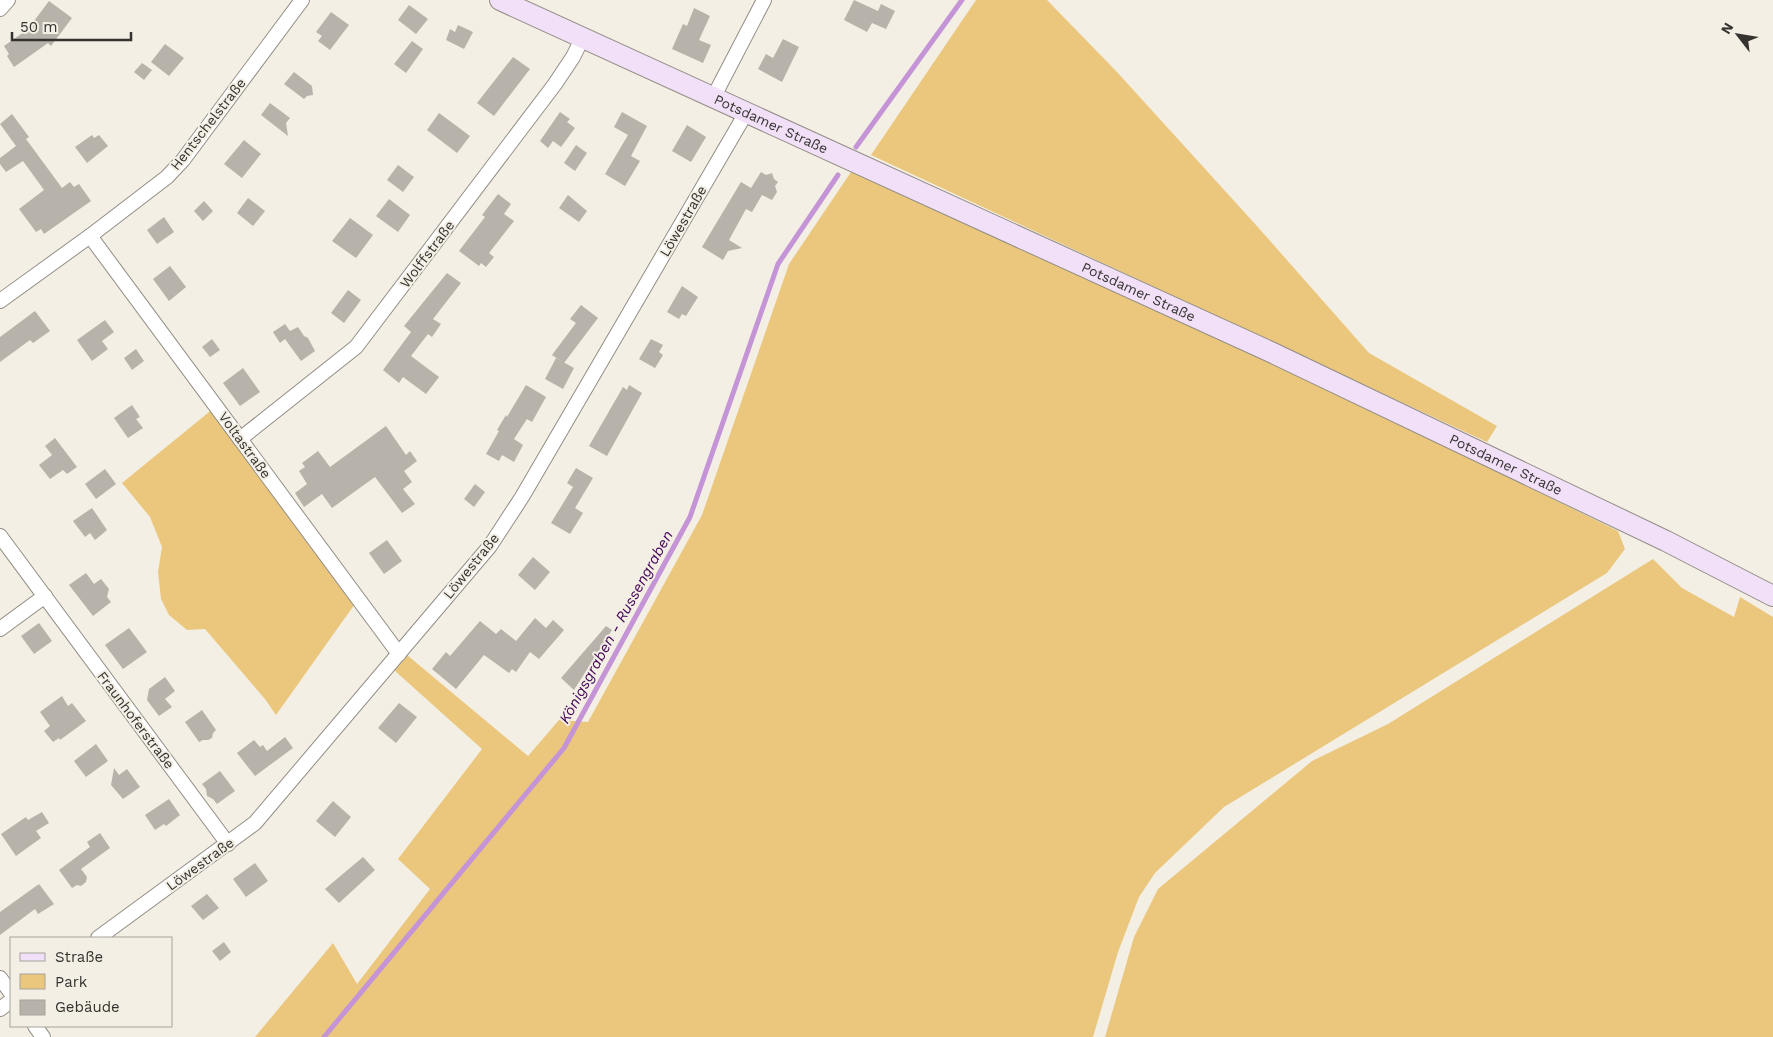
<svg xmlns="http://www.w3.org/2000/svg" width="1773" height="1037" font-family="'Work Sans',sans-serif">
  <rect width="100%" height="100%" fill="#f3efe5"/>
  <g fill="#ebc77d">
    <path d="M976 0H1047L1117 72 1256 225 1369 353 1497 426 1487 442 871 155Z"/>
    <path d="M851 172 1334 391 1618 531 1625 549 1607 573 1224 807 1155 873 1139 897 1118 952 1093 1037H255L333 943 357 984 430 889 398 859 482 749 394 670 407 655 528 756 559 720 588 722 702 515 789 264Z"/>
    <path d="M214 408 357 601 276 715 265 699 205 629 187 630 169 615 161 599 158 572 162 547 150 517 122 483Z"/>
    <path d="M1653 559 1682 588 1734 617 1740 597 1773 617V1037H1105L1134 937 1158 889 1312 761 1388 724Z"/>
  </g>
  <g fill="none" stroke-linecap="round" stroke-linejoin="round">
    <g stroke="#c494d7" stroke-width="5">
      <path d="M856 147 962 0"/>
      <path d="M324 1037 564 748 690 517 778 264 838 175"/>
    </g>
  </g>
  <g fill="#b7b3aa">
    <path d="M854 0 878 11 881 4 895 11 886 29 872 23 867 32 844 20Z"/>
    <path d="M49 1 72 18 51 46 48 43 14 67 7 56 9 54 4 46 28 29Z"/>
    <path d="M409 5 428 19 416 34 398 20Z"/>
    <path d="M694 8 710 16 699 40 711 45 703 63 672 49 683 24 687 26Z"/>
    <path d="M331 12 349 25 330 50 318 41 322 36 316 32Z"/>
    <path d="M458 25 473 32 464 49 446 40 450 29 455 32Z"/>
    <path d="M783 39 799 47 782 82 758 69 766 54 773 58Z"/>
    <path d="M412 41 423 49 406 73 394 64Z"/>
    <path d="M165 44 184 58 169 76 151 62Z"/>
    <path d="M513 57 530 69 494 116 477 103Z"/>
    <path d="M142 63 152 70 144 80 134 72Z"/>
    <path d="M294 72 312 86 313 95 307 96 304 99 284 84Z"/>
    <path d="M270 103 290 118 286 123 288 136 261 115Z"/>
    <path d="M560 112 570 119 567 122 575 128 561 147 553 141 548 148 540 141Z"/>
    <path d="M622 112 647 126 631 156 640 161 625 186 605 174 628 135 614 127Z"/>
    <path d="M439 113 470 136 457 153 427 130Z"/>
    <path d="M12 114 29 137 26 139 62 188 70 182 74 187 79 184 91 201 44 234 41 229 36 232 19 209 44 190 23 161 6 172 0 164V158L16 146 0 124Z"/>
    <path d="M687 125 706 137 691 162 672 151Z"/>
    <path d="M92 135 94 138 99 135 108 146 87 163 75 147Z"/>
    <path d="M244 140 261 154 242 178 224 164Z"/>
    <path d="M576 145 587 153 575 171 564 163Z"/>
    <path d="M398 165 414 177 403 192 387 180Z"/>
    <path d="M761 172 766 175 772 173 774 179 778 182 775 186 777 192 772 200 762 195 752 212 746 209 729 240 742 248 728 251 723 260 702 247 741 182 751 188Z"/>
    <path d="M498 194 511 204 504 214 514 221 489 253 494 257 486 267 481 263 479 266 459 251 485 217 482 215Z"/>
    <path d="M568 195 587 211 579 222 559 208Z"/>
    <path d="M248 198 265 211 253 226 237 213Z"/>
    <path d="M389 199 410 215 398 232 376 216Z"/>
    <path d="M204 201 213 211 203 221 194 211Z"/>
    <path d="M164 217 174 232 157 244 147 230Z"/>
    <path d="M350 218 373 235 356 258 332 241Z"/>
    <path d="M170 266 186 287 169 301 153 279Z"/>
    <path d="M447 273 461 283 433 319 441 324 432 337 428 334 411 356 439 377 426 394 403 377 399 383 383 370 411 332 404 326Z"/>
    <path d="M682 286 698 297 686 316 682 314 679 319 667 312Z"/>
    <path d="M348 290 361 300 344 323 331 313Z"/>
    <path d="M581 305 598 318 564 363 552 355 576 323 570 319Z"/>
    <path d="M35 311 50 331 33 343 30 340 0 362V337Z"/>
    <path d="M105 320 114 332 102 341 108 349 92 361 77 340Z"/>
    <path d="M285 324 290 331 298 327 304 336 308 338 315 351 301 361 285 339 280 343 273 332Z"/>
    <path d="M212 339 220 350 210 357 202 347Z"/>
    <path d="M651 339 663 345 659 352 663 355 655 368 639 359Z"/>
    <path d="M136 349 144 361 132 370 124 358Z"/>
    <path d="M556 358 574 368 563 389 545 379Z"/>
    <path d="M243 368 260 392 240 406 223 383Z"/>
    <path d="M526 385 546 397 532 422 527 419 514 439 523 445 514 462 502 455 499 461 486 454 499 431 497 430 506 415 507 417Z"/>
    <path d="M629 385 642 393 607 456 589 446 623 387 627 390Z"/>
    <path d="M132 405 140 417 136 419 143 428 128 438 114 418Z"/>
    <path d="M386 426 406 455 410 451 417 461 404 471 412 482 403 489 415 504 402 513 375 477 332 508 322 494 304 507 295 493 307 484 299 471 305 467 302 463 318 451 330 467Z"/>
    <path d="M55 438 77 467 67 474 63 470 50 479 39 465 52 455 45 446Z"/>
    <path d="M576 468 593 478 575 508 583 513 570 534 551 523 573 487 567 483Z"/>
    <path d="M105 469 116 484 96 499 85 484Z"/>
    <path d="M475 484 485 492 474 507 464 499Z"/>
    <path d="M92 508 107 530 95 540 90 533 85 537 73 521Z"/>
    <path d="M387 540 402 561 384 574 369 553Z"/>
    <path d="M533 557 550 572 535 590 518 575Z"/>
    <path d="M86 573 94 584 101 579 109 589 107 597 111 602 93 616 69 585Z"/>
    <path d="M535 618 546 628 553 620 564 630 539 659 530 652 516 672 512 669 509 673 484 655 456 689 432 669 446 652 450 656 480 621 496 634 501 629 516 641Z"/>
    <path d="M39 623 52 641 34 654 21 636Z"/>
    <path d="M606 626 612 630 574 690 561 678Z"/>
    <path d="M129 628 147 652 123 669 105 645Z"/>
    <path d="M165 677 175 691 165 699 172 707 159 716 147 700 149 689Z"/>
    <path d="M62 696 68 706 72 703 86 721 60 740 59 738 53 742 44 731 50 726 40 712Z"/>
    <path d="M399 703 417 717 396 743 378 728Z"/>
    <path d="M202 710 216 730 213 733 212 738 208 740H203L199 742 185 722Z"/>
    <path d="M285 737 293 748 255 776 237 753 254 740 260 747 263 745 267 751Z"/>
    <path d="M96 744 108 761 86 777 74 761Z"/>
    <path d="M114 768 119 775 127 769 140 787 123 799 111 785Z"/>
    <path d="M220 771 235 791 217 804 213 799 207 796 206 789 202 784Z"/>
    <path d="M169 799 180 815 166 826 164 824 155 830 145 815Z"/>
    <path d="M333 801 351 817 335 837 316 821Z"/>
    <path d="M42 812 49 823 36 831 41 838 16 856 1 834 26 817 28 820Z"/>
    <path d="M100 833 110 848 81 869 87 877 86 882 81 886 77 885 72 888 59 870 90 847 87 842Z"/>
    <path d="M363 857 375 870 339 903 325 889Z"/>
    <path d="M255 863 268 881 246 897 233 879Z"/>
    <path d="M39 884 54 904 38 914 35 909 0 935V912Z"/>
    <path d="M207 894 219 908 203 920 191 906Z"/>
    <path d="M224 942 231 952 220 961 212 951Z"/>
  </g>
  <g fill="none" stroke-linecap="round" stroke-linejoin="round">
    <g stroke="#928d85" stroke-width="16">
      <g id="street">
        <path d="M0 9 8 0"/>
        <path d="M713 98 764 0"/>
        <path d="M90 236 399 654"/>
        <path d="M0 301 90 236 167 177 183 160 302 0"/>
        <path d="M240 439 356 347 555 84 573 57 582 39"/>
        <path d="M0 536 228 844"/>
        <path d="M0 629 45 596"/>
        <path d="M98 938 255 823 490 546 522 497 746 113"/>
        <path d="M0 978 11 993"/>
        <path d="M0 1009 11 1001"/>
        <path d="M35 1026 43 1037"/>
      </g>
    </g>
    <g stroke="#928d85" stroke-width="22">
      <g id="secondary">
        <path id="s1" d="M500 0 1273 353 1666 541 1773 596"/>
      </g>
    </g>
    <use href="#street" stroke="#fff" stroke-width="14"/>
    <use href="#secondary" stroke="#f1e0f8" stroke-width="20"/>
  </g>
  <g text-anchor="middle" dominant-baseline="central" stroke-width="4" stroke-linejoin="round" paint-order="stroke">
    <g font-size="14" fill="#35332f" stroke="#f3efe5">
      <text transform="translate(208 124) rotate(-52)">Hentschelstraße</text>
      <text stroke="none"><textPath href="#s1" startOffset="298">Potsdamer Straße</textPath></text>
      <text transform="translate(683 221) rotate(-60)">Löwestraße</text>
      <text transform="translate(427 254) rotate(-53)">Wolffstraße</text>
      <text stroke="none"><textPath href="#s1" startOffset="702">Potsdamer Straße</textPath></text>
      <text transform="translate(245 445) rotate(54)">Voltastraße</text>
      <text stroke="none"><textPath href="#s1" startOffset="1108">Potsdamer Straße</textPath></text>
      <text transform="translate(471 566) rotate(-51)">Löwestraße</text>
      <text transform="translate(136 720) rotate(53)">Fraunhoferstraße</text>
      <text transform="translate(200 864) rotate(-36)">Löwestraße</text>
    </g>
    <g font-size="15" font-style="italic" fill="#450458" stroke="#f3efe5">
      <text transform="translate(616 627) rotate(-61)">Königsgraben - Russengraben</text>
    </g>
  </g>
  <rect x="10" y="937" width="162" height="90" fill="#f3efe5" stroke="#a7a49c"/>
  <rect x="20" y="953" width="25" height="8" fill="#f1e0f8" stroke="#a7a49c"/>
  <text x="55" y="962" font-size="15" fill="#35332f">Straße</text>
  <rect x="20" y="974" width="25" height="15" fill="#ebc77d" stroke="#a7a49c"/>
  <text x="55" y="987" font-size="15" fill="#35332f">Park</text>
  <rect x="20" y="1000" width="25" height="15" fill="#b7b3aa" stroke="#a7a49c"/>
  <text x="55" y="1012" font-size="15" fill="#35332f">Gebäude</text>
  <g transform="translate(1738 35) rotate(301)" stroke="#f3efe5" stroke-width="4" paint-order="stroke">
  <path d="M0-4L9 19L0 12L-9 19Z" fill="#35332f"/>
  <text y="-8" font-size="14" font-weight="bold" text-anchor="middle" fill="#35332f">N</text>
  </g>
  <path d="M12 32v8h119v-8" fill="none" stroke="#35332f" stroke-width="2.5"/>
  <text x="20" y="32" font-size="15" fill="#35332f" stroke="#f3efe5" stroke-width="4" paint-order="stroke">50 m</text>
</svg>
